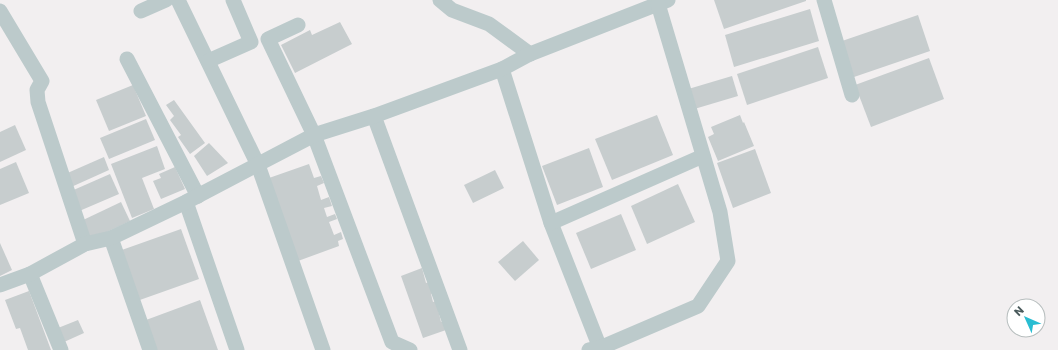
<svg xmlns="http://www.w3.org/2000/svg" width="1058" height="350" font-family="Poppins,sans-serif">
  <rect width="100%" height="100%" fill="#f2eff0"/>
  <g fill="#c7cdce">
    <path d="M714 0H806V1L724 29Z"/>
    <path d="M810 9 819 41 734 67 725 35Z"/>
    <path d="M918 15 930 51 854 77 842 41Z"/>
    <path d="M340 22 352 44 295 73 281 45 310 30 312 35Z"/>
    <path d="M818 47 828 78 747 105 737 74Z"/>
    <path d="M929 58 944 99 871 127 855 85Z"/>
    <path d="M732 76 738 96 691 110 685 90Z"/>
    <path d="M133 85 146 116 109 131 96 100Z"/>
    <path d="M174 100 205 143 190 154 178 137 181 135 170 120 174 116 166 105Z"/>
    <path d="M657 115 673 155 612 180 595 139Z"/>
    <path d="M740 115 743 123 744 122 754 146 718 161 708 137 714 134 711 127Z"/>
    <path d="M146 119 155 140 109 159 100 138Z"/>
    <path d="M15 125 26 150 0 162V132Z"/>
    <path d="M209 143 228 163 207 176 194 156Z"/>
    <path d="M157 146 165 169 142 178 154 209 132 218 111 164Z"/>
    <path d="M589 148 603 187 557 205 542 166Z"/>
    <path d="M755 149 771 193 733 208 717 163Z"/>
    <path d="M104 157 109 170 69 188 63 175Z"/>
    <path d="M16 162 29 193 0 205V169Z"/>
    <path d="M309 164 314 178 321 176 324 183 317 186 321 200 329 197 332 206 324 208 327 217 335 214 337 219 329 222 334 235 341 232 343 239 338 241 339 246 298 261 269 178Z"/>
    <path d="M175 167 185 189 161 199 153 181 161 178 159 174Z"/>
    <path d="M495 170 504 188 473 203 464 185Z"/>
    <path d="M110 174 119 194 77 212 69 192Z"/>
    <path d="M678 184 695 222 647 244 631 206Z"/>
    <path d="M121 202 130 221 90 240 81 221Z"/>
    <path d="M621 214 636 250 591 269 576 233Z"/>
    <path d="M181 229 199 279 137 301 119 251Z"/>
    <path d="M523 241 539 260 515 281 498 262Z"/>
    <path d="M0 243 12 270 0 276Z"/>
    <path d="M422 268 426 283 429 282 433 293 431 294 433 302 436 301 441 322 443 321 446 330 423 338 401 276Z"/>
    <path d="M29 291 51 350H28L20 328 16 329 5 300Z"/>
    <path d="M200 300 218 350H157L146 320Z"/>
    <path d="M78 320 84 333 64 342 58 328Z"/>
  </g>
  <g fill="none" stroke-linecap="round" stroke-linejoin="round">
    <g stroke="#bccacb" stroke-width="15">
      <path d="M178 0 258 165 323 350"/>
      <path d="M440 0 452 10 489 24 530 54"/>
      <path d="M824 0 852 95"/>
      <path d="M0 11 42 81 37 90 38 102 85 244"/>
      <path d="M141 11 166 0"/>
      <path d="M298 25 268 39 314 135 392 342 410 350"/>
      <path d="M127 59 198 196"/>
      <path d="M208 61 251 42 233 0"/>
      <path d="M502 69 551 223 600 348"/>
      <path d="M374 116 460 350"/>
      <path d="M186 202 237 350"/>
      <path d="M551 223 703 156"/>
      <path d="M111 238 150 350"/>
      <path d="M30 274 61 350"/>
      <path d="M0 285 30 274 85 244 111 238 186 202 314 135 374 116 502 69 530 54 668 0"/>
      <path d="M589 350 600 348 698 306 728 261 720 212 658 4"/>
    </g>
  </g>
  <g transform="translate(1026 318) rotate(315)"><circle r="19" fill="#ffffff" stroke="#b6bdbd"/>
  <path d="M0-3L7 15L0 10L-7 15Z" fill="#29bdd2"/>
  <text y="-6" font-size="11" font-weight="bold" text-anchor="middle" fill="#495a5b">N</text>
  </g>
</svg>
